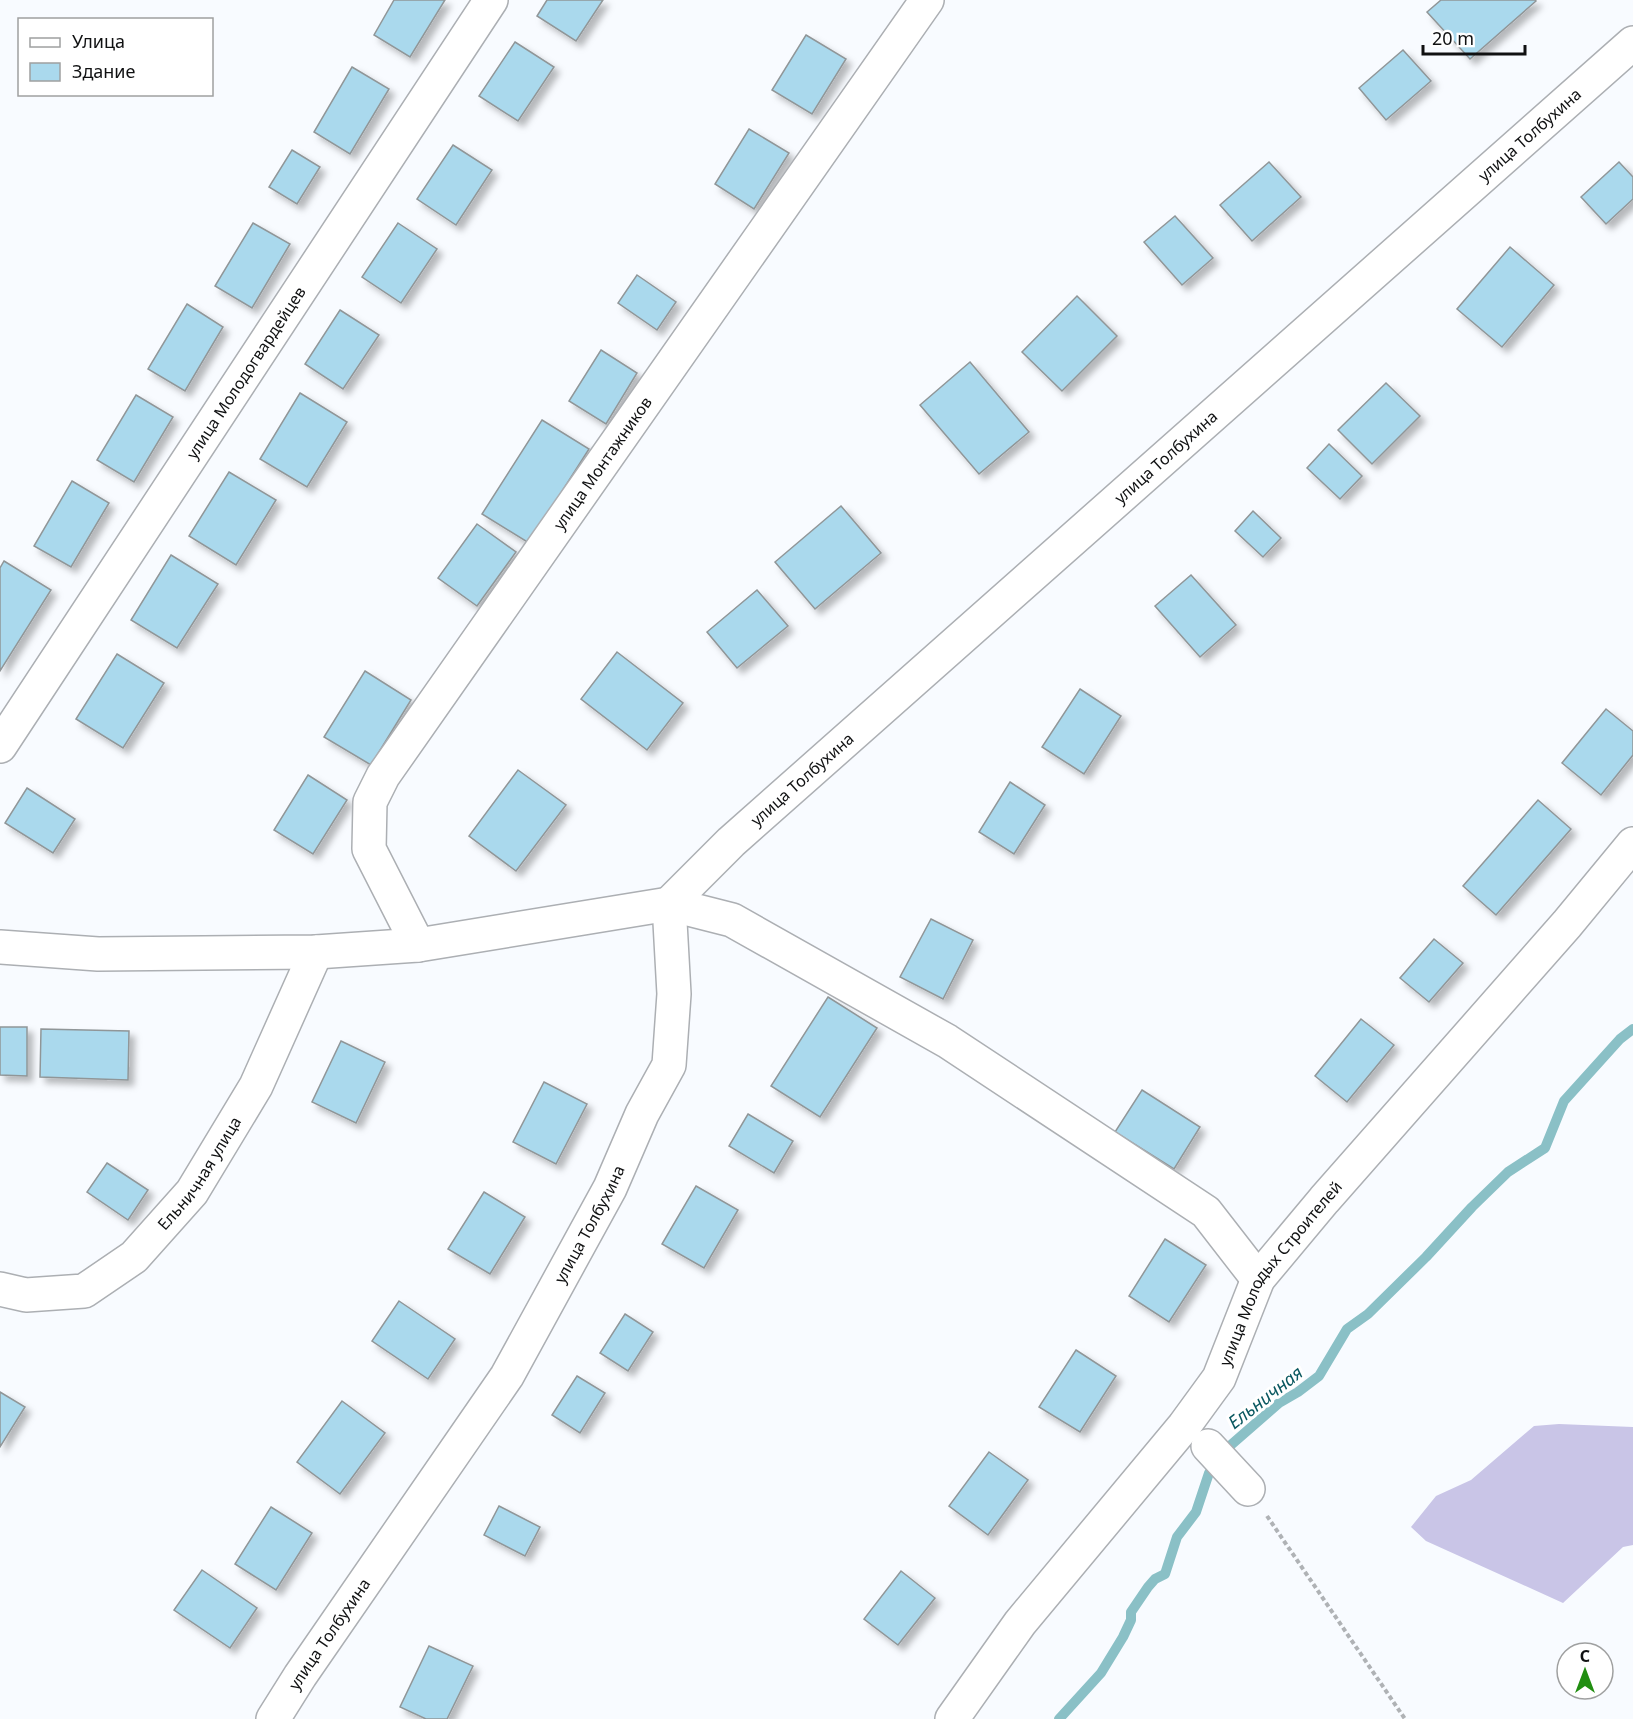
<svg xmlns="http://www.w3.org/2000/svg" width="1633" height="1719" font-family="'Noto Sans',sans-serif">
  <defs>
    <filter id="shadow"><feDropShadow dx="5.5" dy="5.5" stdDeviation="3" flood-color="#0004"/></filter>
  </defs>
  <rect width="100%" height="100%" fill="#f8fbff"/>
  <path fill="#c9c5e7" d="M1559 1424 1633 1427V1545L1623 1547 1563 1603 1426 1541 1411 1527 1436 1496 1471 1480 1534 1426Z"/>
  <g fill="none" stroke-linecap="round" stroke-linejoin="round">
    <path stroke="#8ac0c6" stroke-width="10" d="M1059 1719 1101 1673 1123 1637 1131 1620V1612L1148 1587 1155 1579 1165 1574 1177 1537 1196 1512 1209 1473 1232 1444 1279 1403 1298 1392 1319 1376 1347 1329 1368 1314 1426 1257 1472 1207 1508 1172 1545 1148 1564 1101 1620 1039 1633 1029"/>
  </g>
  <g fill="#aad9ed" stroke="#909698" stroke-width="1.5" filter="url(#shadow)">
    <path d="M394 0H445L410 57 374 35Z"/>
    <path d="M547 0H603L576 41 537 16Z"/>
    <path d="M1441 0H1535L1536 1 1470 59 1427 12Z"/>
    <path d="M806 35 846 59 812 114 772 90Z"/>
    <path d="M515 42 554 67 518 121 479 96Z"/>
    <path d="M1403 50 1431 81 1386 120 1359 88Z"/>
    <path d="M352 67 389 89 350 154 314 132Z"/>
    <path d="M749 129 789 153 754 209 715 184Z"/>
    <path d="M453 145 492 170 456 225 417 199Z"/>
    <path d="M292 150 320 167 297 204 269 187Z"/>
    <path d="M1269 162 1301 197 1252 241 1220 205Z"/>
    <path d="M1619 162 1633 177V199L1606 224 1581 197Z"/>
    <path d="M1175 216 1213 258 1182 285 1144 242Z"/>
    <path d="M253 223 290 244 252 308 215 286Z"/>
    <path d="M398 223 437 249 401 303 362 277Z"/>
    <path d="M1510 247 1554 285 1502 347 1457 309Z"/>
    <path d="M637 275 676 302 657 330 618 303Z"/>
    <path d="M1077 296 1117 336 1062 391 1022 352Z"/>
    <path d="M187 304 223 327 185 391 148 369Z"/>
    <path d="M340 310 379 335 343 389 305 364Z"/>
    <path d="M601 350 637 373 606 424 569 401Z"/>
    <path d="M970 362 1029 432 979 474 920 405Z"/>
    <path d="M1386 383 1420 416 1372 464 1338 430Z"/>
    <path d="M300 393 347 422 307 487 260 459Z"/>
    <path d="M136 395 173 417 134 482 97 460Z"/>
    <path d="M542 420 589 449 529 543 482 514Z"/>
    <path d="M1329 444 1362 476 1340 499 1307 468Z"/>
    <path d="M229 472 276 500 236 565 189 536Z"/>
    <path d="M72 481 109 503 71 567 34 546Z"/>
    <path d="M841 506 881 553 815 609 775 562Z"/>
    <path d="M1253 511 1281 538 1263 557 1235 531Z"/>
    <path d="M477 524 516 552 477 606 438 578Z"/>
    <path d="M171 555 218 584 177 648 131 620Z"/>
    <path d="M4 561 51 590 0 671V568Z"/>
    <path d="M1191 575 1236 625 1200 657 1155 606Z"/>
    <path d="M757 590 788 626 737 668 707 632Z"/>
    <path d="M617 652 683 703 647 750 581 699Z"/>
    <path d="M117 654 164 683 123 748 76 719Z"/>
    <path d="M365 671 411 700 371 765 324 737Z"/>
    <path d="M1080 689 1121 716 1084 774 1042 747Z"/>
    <path d="M1606 709 1633 731V755L1601 795 1562 763Z"/>
    <path d="M518 770 566 805 516 871 469 836Z"/>
    <path d="M308 775 347 800 313 854 274 830Z"/>
    <path d="M1010 782 1045 805 1014 854 979 832Z"/>
    <path d="M27 788 75 819 53 853 5 823Z"/>
    <path d="M1538 800 1571 829 1496 915 1463 886Z"/>
    <path d="M931 919 973 940 943 999 900 977Z"/>
    <path d="M1434 939 1463 963 1429 1002 1400 978Z"/>
    <path d="M828 997 877 1028 820 1117 771 1086Z"/>
    <path d="M1361 1019 1394 1045 1347 1102 1315 1076Z"/>
    <path d="M0 1027H27V1076L0 1075Z"/>
    <path d="M41 1029 129 1031 128 1080 40 1077Z"/>
    <path d="M341 1041 385 1062 356 1123 312 1102Z"/>
    <path d="M544 1082 587 1104 556 1164 513 1142Z"/>
    <path d="M1142 1090 1200 1127 1174 1169 1115 1132Z"/>
    <path d="M748 1114 793 1141 774 1173 729 1146Z"/>
    <path d="M107 1163 148 1190 128 1220 87 1192Z"/>
    <path d="M696 1186 738 1210 704 1268 662 1244Z"/>
    <path d="M484 1192 525 1217 490 1274 448 1249Z"/>
    <path d="M1165 1239 1206 1265 1169 1322 1129 1296Z"/>
    <path d="M399 1301 455 1339 428 1379 372 1341Z"/>
    <path d="M625 1314 653 1332 628 1371 600 1353Z"/>
    <path d="M1076 1350 1116 1376 1080 1432 1039 1407Z"/>
    <path d="M577 1376 605 1393 580 1433 552 1415Z"/>
    <path d="M0 1392 25 1407 0 1447Z"/>
    <path d="M342 1401 385 1433 340 1494 297 1462Z"/>
    <path d="M989 1452 1028 1480 988 1535 949 1506Z"/>
    <path d="M499 1506 540 1527 525 1556 484 1535Z"/>
    <path d="M271 1507 312 1533 276 1590 235 1564Z"/>
    <path d="M202 1570 257 1608 230 1648 174 1610Z"/>
    <path d="M901 1571 935 1598 898 1645 864 1619Z"/>
    <path d="M429 1646 473 1666 447 1719H426L400 1707Z"/>
  </g>
  <g fill="none" stroke-linecap="round" stroke-linejoin="round">
    <g stroke="#acafb3" stroke-width="36">
      <g id="street">
        <path id="s1" d="M0 746 491 0"/>
        <path id="s2" d="M418 945 369 849 370 802 383 776 927 0"/>
        <path d="M0 947 98 954 316 952 418 945 669 904 732 920 947 1041 1206 1212 1258 1279"/>
        <path id="s3" d="M0 1289 26 1295 84 1291 134 1257 192 1192 256 1086 316 952"/>
        <path d="M1208 1446 1248 1489"/>
        <path id="s4" d="M273 1719 300 1676 507 1376 610 1188 642 1114 669 1065 674 994 669 904 731 842 1633 43"/>
        <path id="s5" d="M952 1719 1020 1623 1184 1426 1219 1378 1258 1279 1324 1200 1567 924 1633 844"/>
      </g>
    </g>
    <path stroke="#afb2b5" stroke-width="4" stroke-dasharray="4.5 3" stroke-linecap="butt" d="M1267 1516 1405 1719"/>
    <use href="#street" stroke="#fff" stroke-width="33"/>
  </g>
  <g text-anchor="middle" dominant-baseline="central" stroke-width="6" stroke-linejoin="round" paint-order="stroke">
    <g font-size="16" fill="#101112" stroke="#fff">
      <text stroke="none"><textPath href="#s4" startOffset="2082">улица Толбухина</textPath></text>
      <text stroke="none"><textPath href="#s1" startOffset="447">улица Молодогвардейцев</textPath></text>
      <text stroke="none"><textPath href="#s4" startOffset="1596">улица Толбухина</textPath></text>
      <text stroke="none"><textPath href="#s2" startOffset="566">улица Монтажников</textPath></text>
      <text stroke="none"><textPath href="#s4" startOffset="1110">улица Толбухина</textPath></text>
      <text stroke="none"><textPath href="#s3" startOffset="252">Ельничная улица</textPath></text>
      <text stroke="none"><textPath href="#s4" startOffset="588">улица Толбухина</textPath></text>
      <text stroke="none"><textPath href="#s5" startOffset="556">улица Молодых Строителей</textPath></text>
      <text stroke="none"><textPath href="#s4" startOffset="102">улица Толбухина</textPath></text>
    </g>
    <g font-size="18" font-style="italic" fill="#0a5860" stroke="#fff">
      <text transform="translate(1265 1397) rotate(-38)">Ельничная</text>
    </g>
  </g>
  <rect x="18" y="18" width="195" height="78" fill="#ffffff" stroke="#9fa0a0" stroke-width="1.5"/>
  <rect x="30" y="38" width="30" height="9" fill="#ffffff" stroke="#9fa0a0" stroke-width="1.5"/>
  <text x="72" y="48" font-size="18" fill="#101112">Улица</text>
  <rect x="30" y="63" width="30" height="18" fill="#aad9ed" stroke="#9fa0a0" stroke-width="1.5"/>
  <text x="72" y="78" font-size="18" fill="#101112">Здание</text>
  <g transform="translate(1585 1671)"><circle r="28" fill="#ffffff" stroke="#9fa0a0" stroke-width="1.5"/>
  <path d="M0-4.5L10 22L0 15L-10 22Z" fill="#218e11"/>
  <text y="-9" font-size="16" font-weight="bold" text-anchor="middle" fill="#101112">С</text>
  </g>
  <path d="M1423 45v9h102v-9" fill="none" stroke="#101112" stroke-width="3"/>
  <text x="1432" y="45" font-size="18" fill="#101112" stroke="#ffffff" stroke-width="4.5" paint-order="stroke">20 m</text>
</svg>
